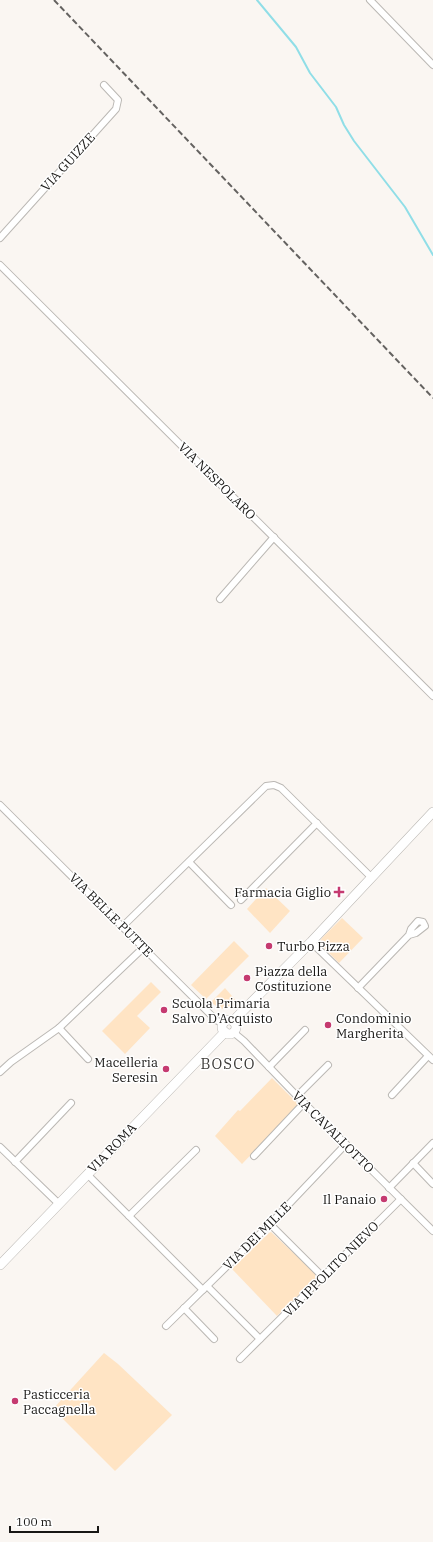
<svg xmlns="http://www.w3.org/2000/svg" width="433" height="1542" font-family="'IBM Plex Serif',serif">
  <rect width="100%" height="100%" fill="#faf6f2"/>
  <g fill="#ffe4c4">
    <path d="M266 888 290 911 270 933 247 909Z"/>
    <path d="M342 918 363 938 339 963 322 946 320 942 322 938Z"/>
    <path d="M234 941 249 956 206 999 191 985Z"/>
    <path d="M151 982 161 992 137 1016 150 1028 125 1054 102 1031Z"/>
    <path d="M225 988 239 1004C228 1011 221 1011 211 1002Z"/>
    <path d="M272 1078 299 1105 242 1164 215 1136 238 1110 240 1111Z"/>
    <path d="M271 1232 315 1273V1279L277 1316 232 1269 269 1233Z"/>
    <path d="M104 1353 118 1364 172 1415 115 1471 53 1409Z"/>
  </g>
  <g fill="none" stroke-linecap="round" stroke-linejoin="round">
    <path stroke="#90dee7" stroke-width="2" d="M257 0 296 47 310 73 336 107 344 125 354 141 405 207 433 255"/>
    <g stroke="#bbb8b4" stroke-width="8">
      <g id="street">
        <path d="M370 0 433 65"/>
        <path d="M0 238 116 109 118 100 104 85"/>
        <path d="M0 265 433 696"/>
        <path d="M220 599 274 537"/>
        <path d="M0 805 216 1020 223 1024"/>
        <path d="M189 862 231 905"/>
        <path d="M241 900 317 823"/>
        <path d="M122 927 266 786 274 785 281 788 371 877"/>
        <path d="M311 942 433 1060"/>
        <path d="M358 988 409 935 416 933 425 926 423 922 418 921 411 929 409 935"/>
        <path d="M59 1028 88 1059"/>
        <path d="M233 1032 244 1041 297 1096 433 1231"/>
        <path d="M269 1067 305 1030"/>
        <path d="M0 1072 11 1062 59 1028 143 948"/>
        <path d="M392 1095 428 1056"/>
        <path d="M297 1096 328 1065"/>
        <path d="M0 1147 59 1204"/>
        <path d="M254 1156 304 1103"/>
        <path d="M15 1162 71 1103"/>
        <path d="M413 1163 433 1184"/>
        <path d="M87 1174 203 1290"/>
        <path d="M389 1188 433 1143"/>
        <path d="M129 1216 196 1150"/>
        <path d="M270 1224 323 1277"/>
        <path d="M207 1286 260 1339"/>
        <path d="M184 1308 214 1339"/>
        <path d="M166 1326 270 1224 346 1144"/>
        <path d="M240 1359 401 1199"/>
      </g>
    </g>
    <g stroke="#bbb8b4" stroke-width="10">
      <g id="secondary">
        <circle cx="229" cy="1027" r="7"/>
        <path d="M233 1021 311 942 433 812"/>
        <path d="M0 1265 225 1032"/>
      </g>
    </g>
    <use href="#street" stroke="#fff" stroke-width="6"/>
    <use href="#secondary" stroke="#fff" stroke-width="9"/>
    <path stroke="#646260" stroke-width="2" stroke-dasharray="6 3" stroke-linecap="butt" d="M54 0 433 398"/>
  </g>
  <g fill="#c53a70" stroke="#fff" stroke-width="1.5">
    <path d="M337 886h4v4h4v4h-4v4h-4v-4h-4v-4h4z"/>
    <circle cx="269" cy="946" r="4"/>
    <circle cx="247" cy="978" r="4"/>
    <circle cx="164" cy="1010" r="4"/>
    <circle cx="328" cy="1025" r="4"/>
    <circle cx="166" cy="1069" r="4"/>
    <circle cx="384" cy="1199" r="4"/>
    <circle cx="15" cy="1401" r="4"/>
  </g>
  <g text-anchor="middle" dominant-baseline="central" stroke-width="3" stroke-linejoin="round" paint-order="stroke">
    <g font-size="13" fill="#181715" stroke="#fff">
      <text transform="translate(68 162) rotate(-48)">VIA GUIZZE</text>
      <text transform="translate(217 481) rotate(45)">VIA NESPOLARO</text>
      <text transform="translate(111 915) rotate(45)">VIA BELLE PUTTE</text>
      <text transform="translate(333 1132) rotate(45)">VIA CAVALLOTTO</text>
      <text transform="translate(112 1148) rotate(-46)">VIA ROMA</text>
      <text transform="translate(257 1236) rotate(-45)">VIA DEI MILLE</text>
      <text transform="translate(331 1269) rotate(-45)">VIA IPPOLITO NIEVO</text>
    </g>
    <g font-size="13" fill="#181715" stroke="#fff" text-anchor="start">
      <text x="331" y="892" text-anchor="end">Farmacia Giglio</text>
      <text x="277" y="946">Turbo Pizza</text>
      <text x="255" y="971">Piazza della<tspan x="255" dy="15">Costituzione</tspan></text>
      <text x="172" y="1003">Scuola Primaria<tspan x="172" dy="15">Salvo D’Acquisto</tspan></text>
      <text x="336" y="1018">Condominio<tspan x="336" dy="15">Margherita</tspan></text>
      <text x="158" y="1062" text-anchor="end">Macelleria<tspan x="158" dy="15">Seresin</tspan></text>
      <text x="376" y="1199" text-anchor="end">Il Panaio</text>
      <text x="23" y="1394">Pasticceria<tspan x="23" dy="15">Paccagnella</tspan></text>
    </g>
    <g font-size="15" letter-spacing="1" fill="#3e3c39" stroke="#fff">
      <text x="228" y="1063">BOSCO</text>
    </g>
  </g>
  <path d="M10 1526v6h88v-6" fill="none" stroke="#181715" stroke-width="2"/>
  <text x="16" y="1526" font-size="12" fill="#181715" stroke="#ffffff" stroke-width="3" paint-order="stroke">100 m</text>
</svg>
